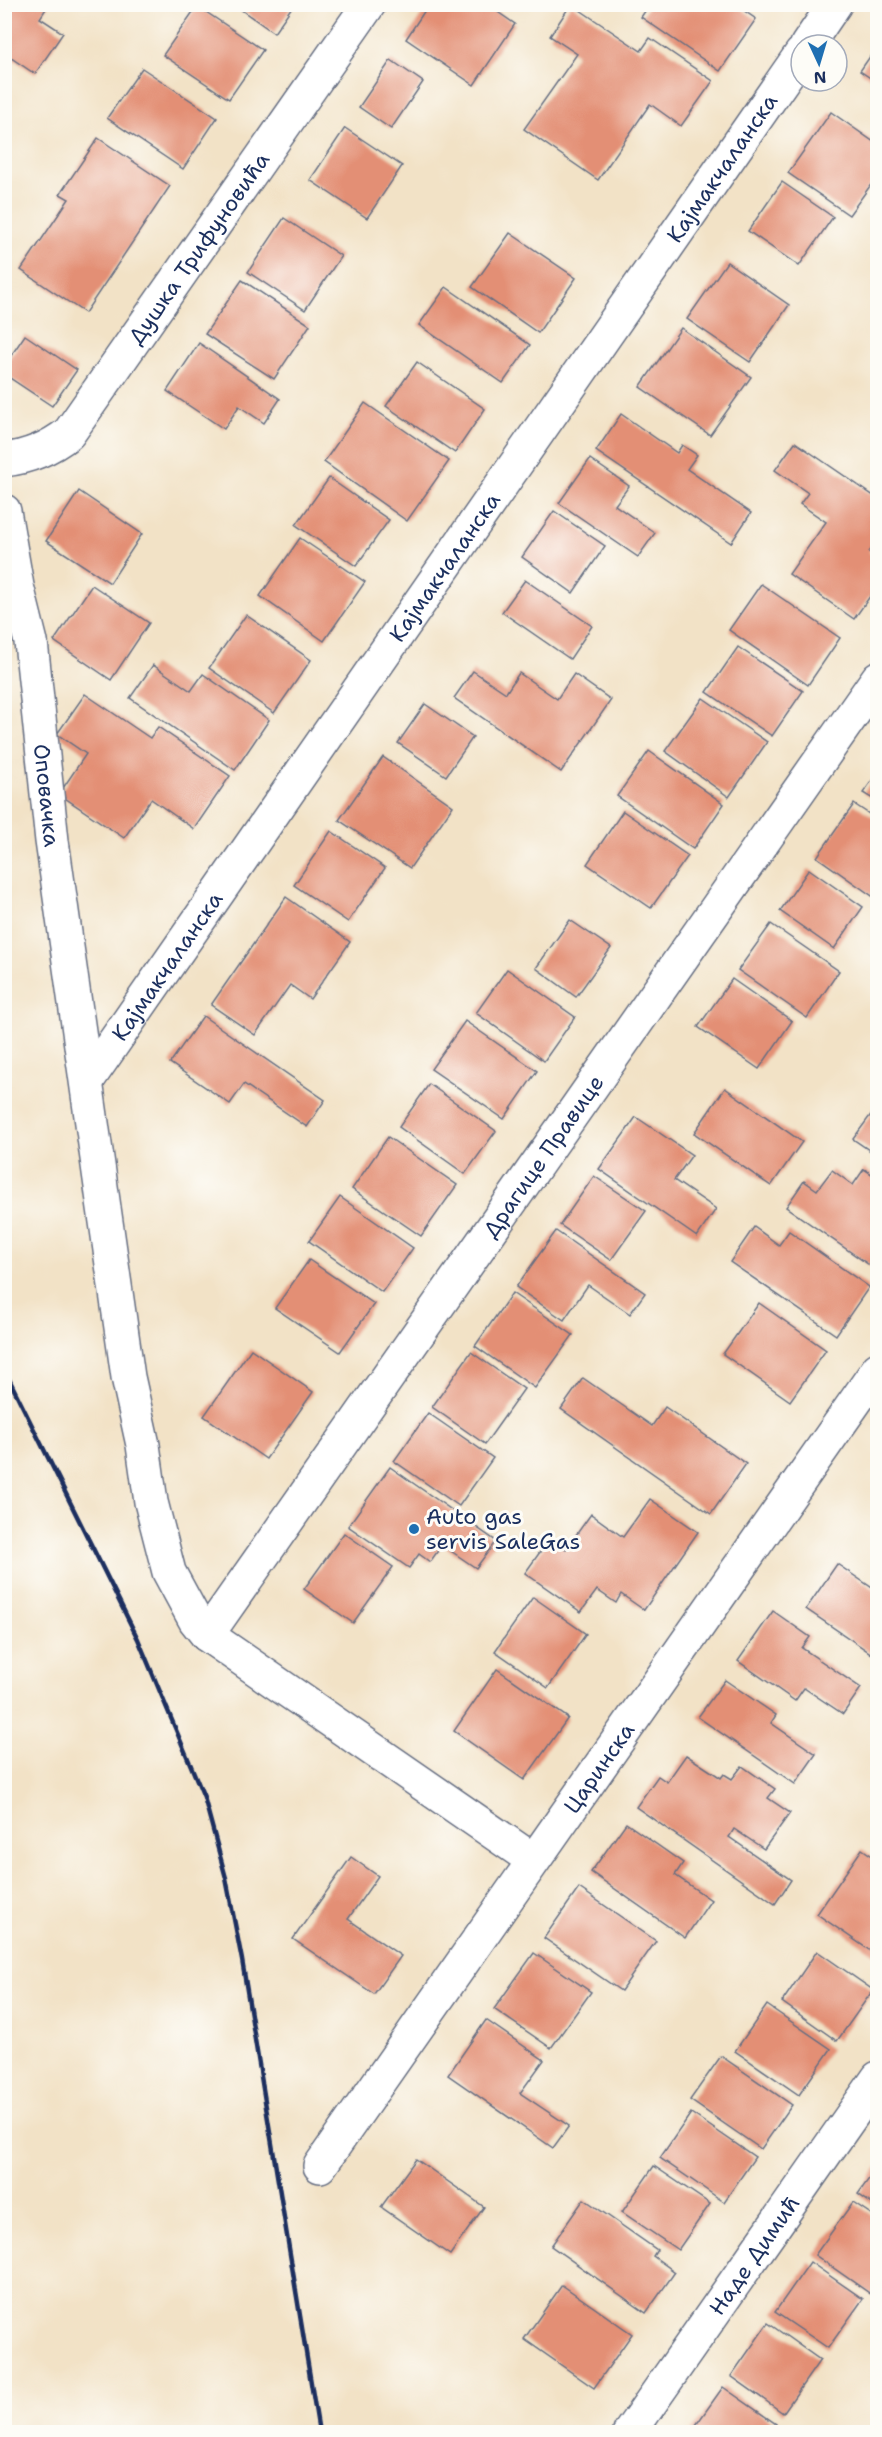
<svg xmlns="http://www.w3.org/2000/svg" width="882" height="2437" font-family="'Shantell Sans',sans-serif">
  <rect width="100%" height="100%" fill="#fdfcf7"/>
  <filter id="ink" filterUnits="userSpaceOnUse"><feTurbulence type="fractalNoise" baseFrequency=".0167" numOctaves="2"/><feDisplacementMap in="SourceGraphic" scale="12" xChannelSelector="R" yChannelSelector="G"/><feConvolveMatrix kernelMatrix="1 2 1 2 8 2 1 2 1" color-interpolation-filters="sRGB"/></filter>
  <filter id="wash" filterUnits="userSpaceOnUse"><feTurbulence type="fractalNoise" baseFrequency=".008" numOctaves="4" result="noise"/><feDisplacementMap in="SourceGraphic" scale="24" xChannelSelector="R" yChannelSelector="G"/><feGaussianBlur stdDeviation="1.35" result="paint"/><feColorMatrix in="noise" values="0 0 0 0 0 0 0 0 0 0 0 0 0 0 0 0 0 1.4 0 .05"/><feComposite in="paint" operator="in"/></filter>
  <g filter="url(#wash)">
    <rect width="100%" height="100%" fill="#f2e2c6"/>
    <g id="blocks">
      <g fill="#e38f74">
        <path d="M4 4H49L40 18 63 33 35 74 4 53Z"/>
        <path d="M233 4H294L274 33Z"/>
        <path d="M429 4H486L515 24 474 85 406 39Z"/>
        <path d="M571 4 641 51 650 38 713 81 681 126 650 104 598 180 524 129 577 54 550 36Z"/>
        <path d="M650 4H734L756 19 720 71 641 17Z"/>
        <path d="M197 6 263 50 229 99 163 55Z"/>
        <path d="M878 45V83L860 71Z"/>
        <path d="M391 60 423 82 391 129 359 107Z"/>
        <path d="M142 68 217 118 183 169 107 118Z"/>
        <path d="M831 112 878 145V175L849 215 788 173Z"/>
        <path d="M345 128 402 166 367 218 310 180Z"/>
        <path d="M98 138 170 186 85 313 21 270 69 199 60 194Z"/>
        <path d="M782 182 833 217 799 266 748 231Z"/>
        <path d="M284 218 341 256 305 310 248 272Z"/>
        <path d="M510 233 576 278 538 333 472 287Z"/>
        <path d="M727 262 789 305 750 362 687 319Z"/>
        <path d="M242 280 310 325 274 379 205 334Z"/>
        <path d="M446 287 530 345 503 383 419 325Z"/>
        <path d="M681 328 751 377 710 435 640 387Z"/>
        <path d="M25 335 77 370 52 406 4 374V366Z"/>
        <path d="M199 343 280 399 264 423 239 406 224 429 167 391Z"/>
        <path d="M417 362 485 409 455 453 386 406Z"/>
        <path d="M365 403 449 461 407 521 324 462Z"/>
        <path d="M621 414 677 453 682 445 697 455 687 469 751 513 731 543 596 451Z"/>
        <path d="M795 442 878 499V541L869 552 878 558V585L854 619 789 574 826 522 800 504 808 493 775 470Z"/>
        <path d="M590 459 629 486 615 505 655 533 638 557 559 503Z"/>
        <path d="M329 478 389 520 356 566 296 525Z"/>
        <path d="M79 491 142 534 110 583 46 541Z"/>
        <path d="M554 511 605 546 573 593 522 557Z"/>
        <path d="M300 538 365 582 324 641 260 596Z"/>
        <path d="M525 580 592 626 570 659 502 612Z"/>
        <path d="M761 584 840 638 808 685 729 630Z"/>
        <path d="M92 585 149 623 111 680 54 641Z"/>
        <path d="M246 615 311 660 274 713 209 668Z"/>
        <path d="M738 647 803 691 772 736 707 692Z"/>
        <path d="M153 665 191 691 203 674 269 720 235 770 130 698Z"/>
        <path d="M473 671 506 693 519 673 557 699 574 674 611 700 561 772 454 698Z"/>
        <path d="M85 694 150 738 158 727 230 776 194 829 151 799 124 838 59 794 86 754 57 734Z"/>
        <path d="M703 698 767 742 729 797 665 751Z"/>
        <path d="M425 704 473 737 446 776 398 743Z"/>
        <path d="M649 751 724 804 693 849 617 796Z"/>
        <path d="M383 757 453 806 410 868 339 820Z"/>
        <path d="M878 772V802L863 793Z"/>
        <path d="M854 804 878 820V900L817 857Z"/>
        <path d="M623 811 688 856 651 908 587 864Z"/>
        <path d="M331 831 385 868 348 922 294 885Z"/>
        <path d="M809 869 863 907 834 949 780 911Z"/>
        <path d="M286 897 350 942 310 999 290 985 255 1035 211 1005Z"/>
        <path d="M570 920 611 948 576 997 536 968Z"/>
        <path d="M771 924 839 971 807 1018 738 970Z"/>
        <path d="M507 969 575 1017 544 1061 476 1013Z"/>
        <path d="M732 979 792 1021 759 1069 698 1027Z"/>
        <path d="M203 1016 325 1100 307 1127 244 1084 230 1104 170 1063Z"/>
        <path d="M465 1021 537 1071 504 1119 431 1069Z"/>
        <path d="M429 1084 496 1131 465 1174 399 1127Z"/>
        <path d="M725 1088 802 1142 771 1186 694 1133Z"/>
        <path d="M878 1105V1156L853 1139Z"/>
        <path d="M636 1117 692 1155 674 1180 716 1209 697 1237 599 1169Z"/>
        <path d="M388 1137 457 1185 421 1236 352 1189Z"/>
        <path d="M864 1169 878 1178V1271L786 1207 804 1181 817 1190 832 1170 853 1185Z"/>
        <path d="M594 1176 646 1211 611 1260 560 1225Z"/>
        <path d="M340 1197 413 1248 382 1292 309 1241Z"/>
        <path d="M754 1227 779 1245 789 1231 869 1287 836 1335 730 1262Z"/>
        <path d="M556 1231 645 1293 630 1314 588 1285 564 1320 516 1287Z"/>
        <path d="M309 1260 374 1304 340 1352 275 1308Z"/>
        <path d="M512 1293 573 1335 535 1388 475 1346Z"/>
        <path d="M759 1303 826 1350 790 1401 723 1354Z"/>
        <path d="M251 1349 313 1392 266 1459 204 1416Z"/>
        <path d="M471 1352 524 1389 485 1444 432 1407Z"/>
        <path d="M583 1378 652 1426 665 1407 746 1464 711 1514 561 1409Z"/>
        <path d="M428 1413 493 1458 459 1506 394 1461Z"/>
        <path d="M390 1467 496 1541 476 1568 442 1545 430 1562 419 1554 409 1568 348 1526Z"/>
        <path d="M650 1499 698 1532 644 1610 621 1594 616 1603 597 1590 581 1612 525 1573 550 1538 566 1549 591 1514 623 1537Z"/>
        <path d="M344 1533 393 1567 353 1623 304 1589Z"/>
        <path d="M837 1564 878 1592V1658L806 1609Z"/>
        <path d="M533 1597 586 1634 548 1688 495 1651Z"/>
        <path d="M773 1611 810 1637 802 1648 861 1688 843 1714 804 1688 795 1701 738 1661Z"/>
        <path d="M497 1669 568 1718 524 1780 454 1731Z"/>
        <path d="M725 1680 776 1715 771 1723 816 1754 795 1784 698 1717Z"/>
        <path d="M686 1755 721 1778 724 1774 732 1779 742 1766 775 1789 768 1798 790 1813 764 1849 734 1829 729 1837 791 1880 775 1904 636 1807 658 1776 667 1782Z"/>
        <path d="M626 1823 683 1863 675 1875 711 1900 685 1938 591 1872Z"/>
        <path d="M862 1849 878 1860V1956L817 1914Z"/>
        <path d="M351 1857 378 1876 348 1919 401 1956 374 1994 293 1939Z"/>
        <path d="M579 1888 656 1941 621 1991 544 1938Z"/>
        <path d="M817 1951 873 1990 837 2041 782 2002Z"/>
        <path d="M534 1953 591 1992 551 2048 494 2009Z"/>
        <path d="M767 2005 831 2049 799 2095 735 2051Z"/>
        <path d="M486 2020 544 2060 520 2093 569 2126 553 2148 448 2075Z"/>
        <path d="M721 2056 792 2105 761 2149 690 2100Z"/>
        <path d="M691 2113 755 2157 724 2202 660 2158Z"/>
        <path d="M416 2159 484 2207 450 2255 381 2207Z"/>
        <path d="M654 2166 710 2204 678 2250 622 2212Z"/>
        <path d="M878 2166V2208L858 2194Z"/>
        <path d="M584 2199 657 2250 653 2256 675 2272 646 2313 551 2246Z"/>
        <path d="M853 2202 878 2219V2294L875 2297 815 2255Z"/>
        <path d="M810 2262 863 2299 828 2348 775 2312Z"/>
        <path d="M562 2285 632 2334 594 2388 524 2339Z"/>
        <path d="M768 2323 820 2360 783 2413 731 2376Z"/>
        <path d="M723 2387 776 2424 769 2432H691Z"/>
      </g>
    </g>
  </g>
  <g filter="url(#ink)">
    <use href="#blocks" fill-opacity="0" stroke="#666e82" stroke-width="1.5"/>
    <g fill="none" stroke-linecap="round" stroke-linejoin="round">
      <g stroke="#666e82" stroke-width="36">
        <g id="minor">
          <path d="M807 45 835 4"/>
          <path id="s1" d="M4 460C29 457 50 448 69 433L369 4"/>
          <path id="s2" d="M4 511 17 586 31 642 52 841 128 1377 143 1445 151 1502 169 1572 195 1620 207 1635 533 1860"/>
          <path id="s3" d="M87 1081 801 54"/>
          <path id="s4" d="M207 1635 878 678"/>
          <path id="s5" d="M320 2166 878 1369"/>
          <path id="s6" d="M630 2432 878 2078"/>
        </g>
      </g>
      <use href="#minor" stroke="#fff" stroke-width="33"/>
      <path stroke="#1b2f5e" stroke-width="4.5" d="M4 1369 138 1639 204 1797 226 1878 242 1960 319 2432"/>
    </g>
  </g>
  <circle fill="#1f6fb2" stroke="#fdfcf7" stroke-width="2" cx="414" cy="1529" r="6"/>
  <g text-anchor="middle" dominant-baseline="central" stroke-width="6" stroke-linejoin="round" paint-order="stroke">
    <g font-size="22" fill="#1b2f5e" stroke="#fdfcf7">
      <text stroke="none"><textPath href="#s3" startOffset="1112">Кајмакчаланска</textPath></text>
      <text stroke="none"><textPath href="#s1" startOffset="297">Душка Трифуновића</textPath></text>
      <text stroke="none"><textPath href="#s3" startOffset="626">Кајмакчаланска</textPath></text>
      <text stroke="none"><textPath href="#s2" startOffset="288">Оповачка</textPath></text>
      <text stroke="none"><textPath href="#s3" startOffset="140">Кајмакчаланска</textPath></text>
      <text stroke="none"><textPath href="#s4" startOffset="585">Драгице Правице</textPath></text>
      <text stroke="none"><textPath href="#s5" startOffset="486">Царинска</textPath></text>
      <text stroke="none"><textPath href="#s6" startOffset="216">Наде Димић</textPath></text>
    </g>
    <g font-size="22" fill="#1b2f5e" stroke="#fdfcf7" text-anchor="start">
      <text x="426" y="1516">Auto gas<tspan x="426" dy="25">servis SaleGas</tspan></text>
    </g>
  </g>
  <rect width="882" height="2437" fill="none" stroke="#fdfcf7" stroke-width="24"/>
  <g transform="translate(819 63) rotate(176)"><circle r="28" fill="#fdfcf7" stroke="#a3aaba" stroke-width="1.5"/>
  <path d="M0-4.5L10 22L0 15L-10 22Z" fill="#1f6fb2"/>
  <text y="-9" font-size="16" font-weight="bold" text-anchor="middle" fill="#1b2f5e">N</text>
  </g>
</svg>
